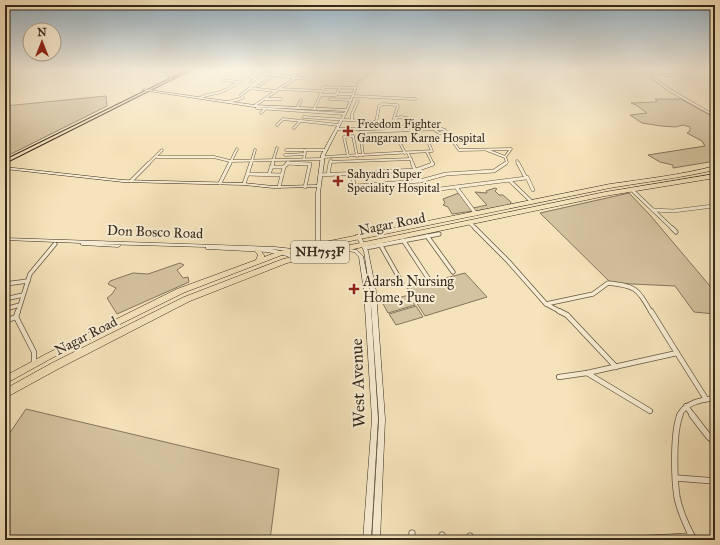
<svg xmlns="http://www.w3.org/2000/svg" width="720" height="545" font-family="'IM FELL Great Primer',serif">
  <rect width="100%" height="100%" fill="#f5e3bb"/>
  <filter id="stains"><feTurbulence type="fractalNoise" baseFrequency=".005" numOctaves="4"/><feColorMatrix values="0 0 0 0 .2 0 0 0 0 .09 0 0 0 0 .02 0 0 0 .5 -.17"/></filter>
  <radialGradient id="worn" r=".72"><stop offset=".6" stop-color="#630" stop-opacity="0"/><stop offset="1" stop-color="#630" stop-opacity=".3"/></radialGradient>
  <g fill="#d4c3a0" stroke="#84765e">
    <path d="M106 96 107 106 5 157V106Z"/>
    <path d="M655 99H681L715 118V161L673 168V165L660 162 648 155 705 146 702 141 687 133 690 131V127L683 125 675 127 661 126 642 123 630 115 647 113 636 105 631 103 655 102 657 101Z"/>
    <path d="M495 188 497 189 495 191 499 195H503L511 202 510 205 476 211 473 208 487 205 475 192 487 193 486 191Z"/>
    <path d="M459 193 473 211 452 214 448 207 443 205 445 203 443 199Z"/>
    <path d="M629 193 650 215 715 292V314L694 312 675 286 611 283 540 213Z"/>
    <path d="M180 263 184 265 177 270 183 278 188 277 189 282 117 314 107 298 112 294 116 288 108 284 110 281 133 273 148 274Z"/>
    <path d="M465 273 487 297 425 316 407 288Z"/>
    <path d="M409 295 415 305 388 313 382 302Z"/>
    <path d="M416 306 423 317 396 325 389 314Z"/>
    <path d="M26 409 279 469 270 540H5V440Z"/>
  </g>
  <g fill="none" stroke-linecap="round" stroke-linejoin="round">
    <g stroke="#645844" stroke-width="3">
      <g id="street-far4">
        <path d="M247 69 255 70"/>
        <path d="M286 69 275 75 306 79"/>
        <path d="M655 69H660"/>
        <path d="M667 69 681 70 680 69"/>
        <path d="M233 70 251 73"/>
        <path d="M373 71 376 69"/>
        <path d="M258 73 275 75"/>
        <path d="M650 74 672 75"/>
        <path d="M250 77 257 78"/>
        <path d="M224 80 238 82"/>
        <path d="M251 82 263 74"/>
        <path d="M258 86 275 75"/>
        <path d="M279 89 322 91"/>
        <path d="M337 94H353"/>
        <path d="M320 95H336L340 87"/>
        <path d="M353 96 415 99"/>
        <path d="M200 98C207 94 214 94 221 92 234 87 245 77 256 69"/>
        <path d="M265 99H281"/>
        <path d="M330 99 351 100"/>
        <path d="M228 102 243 98 241 95 250 88 275 91"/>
        <path d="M254 106 309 69"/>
        <path d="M257 108 345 114"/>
        <path d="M297 108 301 100"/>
        <path d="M314 109 324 87 355 88"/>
        <path d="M261 113 265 109"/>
        <path d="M304 117 377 122"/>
        <path d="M412 119 401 117 396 118 395 126 415 127"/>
        <path d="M352 120V114L358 101"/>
        <path d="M277 125 283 119 339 125"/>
        <path d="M294 128 301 120"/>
        <path d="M337 129H364"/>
        <path d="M375 129 379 106 383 104 397 105 398 106 390 130"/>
        <path d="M434 129 439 133 448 134"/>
        <path d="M401 145 405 153"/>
        <path d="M286 150H305L304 159"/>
        <path d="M304 150H326"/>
        <path d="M487 150 505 157"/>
        <path d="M427 152 433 164"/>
        <path d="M408 153 413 164"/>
        <path d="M285 155 305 154"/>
        <path d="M363 155 360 132 442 129 445 130 459 150 511 149 505 157 507 162 505 164"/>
        <path d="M348 156 344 137 353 136 357 156"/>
        <path d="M157 157H214L230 161"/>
        <path d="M323 157 432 151 429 144"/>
        <path d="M231 161 237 149"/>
        <path d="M517 161 518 164"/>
        <path d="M330 162 411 159"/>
        <path d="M287 163 299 164"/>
        <path d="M148 164 162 150"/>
        <path d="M230 164 231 161 322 159"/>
        <path d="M251 164 255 150"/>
        <path d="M272 164 277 148"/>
        <path d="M287 164 288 162"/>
        <path d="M330 164 331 160"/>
      </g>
    </g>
    <g stroke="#645844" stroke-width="4">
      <g id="street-far3">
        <path d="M287 163 310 164 305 187"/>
        <path d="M412 163 420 181"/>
        <path d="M271 167H284"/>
        <path d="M248 174 282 175"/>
        <path d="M269 174 273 163"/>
        <path d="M352 174 354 185 356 186 420 181 446 174 494 171 506 163"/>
        <path d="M320 175 416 170 433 164 432 163"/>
        <path d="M328 175 330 163"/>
        <path d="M527 177 533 190"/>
        <path d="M509 180 532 202"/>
        <path d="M131 181 149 163"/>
        <path d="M220 183 230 163"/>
        <path d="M244 184 251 163"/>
        <path d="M279 187 284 167 288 163"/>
        <path d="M456 187 476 214"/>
        <path d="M631 189 673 229"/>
        <path d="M432 190 526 178 518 163"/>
        <path d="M653 210 673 211 713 206"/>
        <path d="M470 223 476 229"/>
      </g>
    </g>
    <g stroke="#645844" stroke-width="5">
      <g id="street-far2">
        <path d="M475 228 508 261 546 304 561 312"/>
        <path d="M672 228 676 232"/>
        <path d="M427 236 453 272"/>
        <path d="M403 240 428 278"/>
        <path d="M380 244 402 283"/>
        <path d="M365 248 439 234"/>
        <path d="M5 284 28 281"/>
        <path d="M5 299 23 295"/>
        <path d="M546 304 593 294 608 283C636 286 637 288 651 312"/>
        <path d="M5 309 20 305"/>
        <path d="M18 312 30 274 55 244"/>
      </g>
    </g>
    <g stroke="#645844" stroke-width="6">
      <g id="street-far1">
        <path d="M18 311 16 317 34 352V364"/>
        <path d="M559 311 567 315 616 367"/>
        <path d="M651 311 677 353"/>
        <path d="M5 321 16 317"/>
        <path d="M587 373 650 411"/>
        <path d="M559 377 587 373 677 353 706 399"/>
        <path d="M686 406 693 416"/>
        <path d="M679 416C685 402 702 400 715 398"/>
      </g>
    </g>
    <g stroke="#645844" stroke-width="7">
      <g id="street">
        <path d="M680 415C673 433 674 477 677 497 680 512 687 527 694 540"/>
        <path d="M692 415 709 437 715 442"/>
        <path d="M676 478 715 481"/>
        <path d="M442 535V540"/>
        <path d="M470 536V540"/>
        <path d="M411 540 412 533"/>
        <path d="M617 540 692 536"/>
      </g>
    </g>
    <g stroke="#33291d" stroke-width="1">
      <g id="secondary">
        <path d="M146 69H149L167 73 168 77 173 78 172 79 166 77 165 73Z"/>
        <path d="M360 69H363L374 71 359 82 348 110 325 155 320 193V245H318L316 244V193L317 187 273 188 244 185 123 182 5 169V167L123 180 244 183 273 186 317 185 321 155 345 111 254 107 142 90 143 89 254 105 346 109 357 82 371 71Z"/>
        <path d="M639 69H641L672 90 715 115V117L670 92Z"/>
        <path d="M356 235H360L368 251 376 291 385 419 380 540H372L379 419 370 291 364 251 356 236Z"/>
        <path d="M5 238 275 247 293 249 303 257V258C297 258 294 253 288 251 283 250 277 250 271 249L290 253 296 258 294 260 287 256 267 252 208 249H206V247L100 244 120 245V246L118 247 82 245 80 244 81 243 5 240Z"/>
        <path d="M341 248H343L357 250 363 256 370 291 378 419 371 540H363L372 419 364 291 359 257 354 252 341 250Z"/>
      </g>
    </g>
    <g stroke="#33291d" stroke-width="2">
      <path id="primary" d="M190 69H192L5 163V160Z"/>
    </g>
    <g stroke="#33291d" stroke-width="1">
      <g id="highway">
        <path d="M715 166V170C680 178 645 182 610 188L282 255 183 293 52 358 5 384V376L46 354 177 289 256 260 258 255 254 250 255 249H259L264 255V257L280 251 610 184C645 179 680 175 715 166Z"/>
        <path d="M715 174V178L605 196 287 263 190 301 58 369 5 398V389L52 363 184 297 283 259 605 192Z"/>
      </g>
    </g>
    <use href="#street-far4" stroke="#f8edd3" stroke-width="2"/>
    <use href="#street-far3" stroke="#f8edd3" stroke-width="3"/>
    <use href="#street-far2" stroke="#f8edd3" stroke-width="3.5"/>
    <use href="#street-far1" stroke="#f8edd3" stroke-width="4.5"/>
    <use href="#street" stroke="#f8edd3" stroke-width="5.5"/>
    <use href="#secondary" fill="#f8edd3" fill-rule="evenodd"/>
    <use href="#primary" fill="#f5e3bb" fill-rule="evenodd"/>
    <use href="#highway" fill="#f5e3bb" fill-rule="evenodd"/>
  </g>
  <linearGradient id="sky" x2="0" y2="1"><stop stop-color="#93aec0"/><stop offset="0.48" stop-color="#faf2e0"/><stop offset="1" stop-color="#faf2e0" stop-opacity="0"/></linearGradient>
  <rect width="720" height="145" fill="url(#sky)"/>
  <g fill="#8f2418" stroke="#f8edd3" stroke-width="1.5">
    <path d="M346 125h4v4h4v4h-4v4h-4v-4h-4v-4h4z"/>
    <path d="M336 175h4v4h4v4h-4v4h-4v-4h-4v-4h4z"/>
    <path d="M352 283h4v4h4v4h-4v4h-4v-4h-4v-4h4z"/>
  </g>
  <g text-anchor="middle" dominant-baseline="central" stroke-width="4" stroke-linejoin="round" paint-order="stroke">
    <g font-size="12" fill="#33291d" stroke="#f8edd3" text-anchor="start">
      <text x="357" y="124">Freedom Fighter<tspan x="357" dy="14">Gangaram Karne Hospital</tspan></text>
      <text x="347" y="174">Sahyadri Super<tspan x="347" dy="14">Speciality Hospital</tspan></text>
    </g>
    <rect fill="#f8edd3" stroke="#6e6454" stroke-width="1" x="291" y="241" width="58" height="22" rx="3"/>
    <g font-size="13" font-weight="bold" fill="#33291d">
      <text x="320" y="252">NH753F</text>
    </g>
    <g font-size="14" fill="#33291d" stroke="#f8edd3">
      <text transform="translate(392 224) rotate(-11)">Nagar Road</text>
      <text transform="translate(155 232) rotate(2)">Don Bosco Road</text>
      <text transform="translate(86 336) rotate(-27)">Nagar Road</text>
    </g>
    <g font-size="14" fill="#33291d" stroke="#f8edd3" text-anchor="start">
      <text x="363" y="281">Adarsh Nursing<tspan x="363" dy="16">Home, Pune</tspan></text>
    </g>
    <g font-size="17" fill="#33291d" stroke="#f8edd3">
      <text transform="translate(358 383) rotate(-92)">West Avenue</text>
    </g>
  </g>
  <rect width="720" height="545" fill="none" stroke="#f5e3bb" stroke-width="20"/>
  <rect x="6" y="6" width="708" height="533" fill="none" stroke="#33291d" stroke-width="2"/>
  <rect x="10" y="10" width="700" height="525" fill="none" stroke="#33291d"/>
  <g transform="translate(42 42)"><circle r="19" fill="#f8edd3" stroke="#a99f8a"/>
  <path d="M0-3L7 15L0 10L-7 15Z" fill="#8f2418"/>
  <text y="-6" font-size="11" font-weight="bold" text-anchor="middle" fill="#33291d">N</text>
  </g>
  <rect width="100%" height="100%" filter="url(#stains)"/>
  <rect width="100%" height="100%" fill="url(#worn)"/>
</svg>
